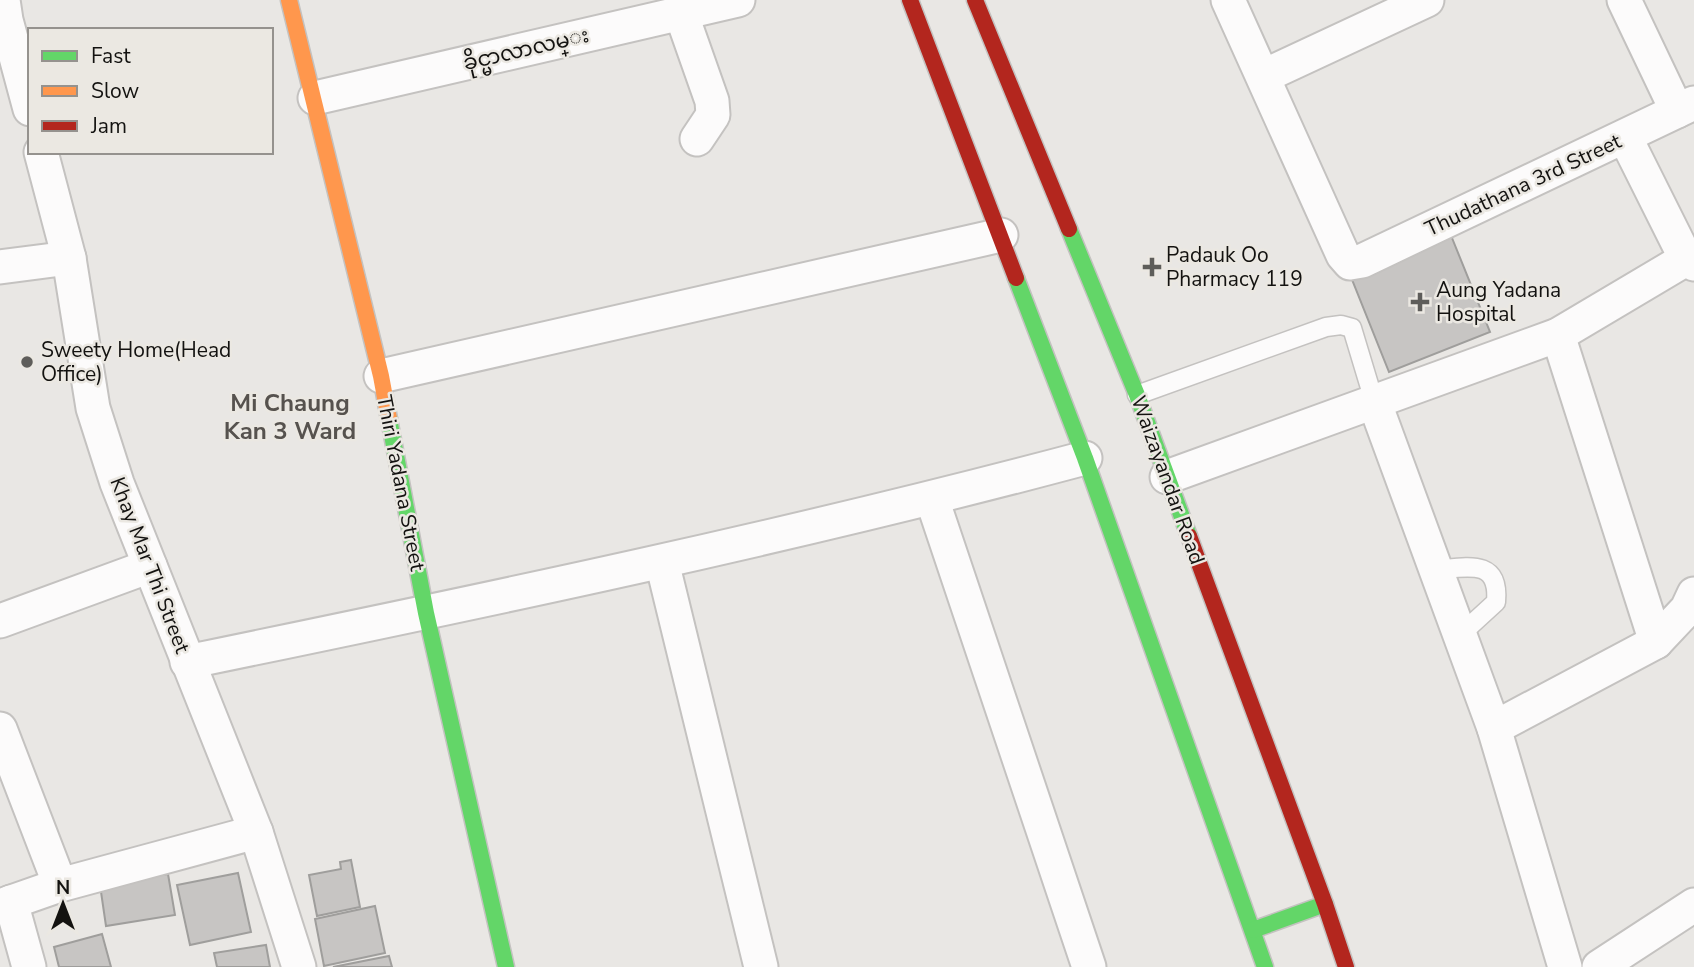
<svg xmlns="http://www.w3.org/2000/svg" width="1694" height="967" font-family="'Nunito Sans','Noto Sans Myanmar',sans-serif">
  <rect width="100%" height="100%" fill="#e9e7e4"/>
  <g fill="#c7c5c3" stroke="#9f9e9c" stroke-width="2">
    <path d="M1450 233 1490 332 1389 372 1349 272Z"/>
    <path d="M351 860 360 907 317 916 309 875 341 869 340 862Z"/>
    <path d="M238 873 251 932 190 945 177 885Z"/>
    <path d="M168 874 175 915 106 926 100 885Z"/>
    <path d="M375 906 385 953 324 966 315 919Z"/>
    <path d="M102 934 111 967H59L54 947Z"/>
    <path d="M266 945 270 967H217L214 953Z"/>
    <path d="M389 956 392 967H333Z"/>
  </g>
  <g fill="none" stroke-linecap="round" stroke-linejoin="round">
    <g stroke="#c4c2c0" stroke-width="21">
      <g id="lane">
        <path d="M1137 395 1326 327 1341 325 1352 328 1374 401"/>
        <path d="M1436 570C1467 567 1500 558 1496 602L1460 635"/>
      </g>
    </g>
    <g stroke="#c4c2c0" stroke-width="37">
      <g id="street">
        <path d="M3 0 6 20 30 109"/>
        <path d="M1228 0 1343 255 1350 263 1362 261 1694 103"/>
        <path d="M1624 0 1677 111"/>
        <path d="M681 13 712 101 713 115 697 139"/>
        <path d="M1264 76 1427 0"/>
        <path d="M315 98 738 0"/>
        <path d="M1625 137 1686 259 1694 264"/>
        <path d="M41 152 69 258 93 408 117 483 256 832 299 967"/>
        <path d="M0 267 69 258"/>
        <path d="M1558 335 1656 642"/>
        <path d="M381 376 1001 235"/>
        <path d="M1374 401 1494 728 1565 967"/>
        <path d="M1167 477 1558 335 1686 259"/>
        <path d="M932 499 1089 967"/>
        <path d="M662 562 761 967"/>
        <path d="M0 621 150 566"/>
        <path d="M187 662C488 600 789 537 1085 458"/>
        <path d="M1494 728 1656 642 1687 609 1694 594"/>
        <path d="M0 729 60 885"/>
        <path d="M11 902 29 967"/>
        <path d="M0 906 60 885 256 832"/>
        <path d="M1599 967 1694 905"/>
      </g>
    </g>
    <g stroke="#c4c2c0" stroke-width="19">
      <g id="fast">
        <path d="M1069 229 1137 395 1189 536"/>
        <path d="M1016 278 1085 458 1265 967"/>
        <path d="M389 419 426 613 506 967"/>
        <path d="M1253 930 1325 904"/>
      </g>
    </g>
    <g stroke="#c4c2c0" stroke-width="19">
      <path id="slow" d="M289 0 381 376 389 419"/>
    </g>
    <g stroke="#c4c2c0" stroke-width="19">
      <g id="jam">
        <path d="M910 0 1016 278"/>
        <path d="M975 0 1069 229"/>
        <path d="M1189 536 1325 904 1346 967"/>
      </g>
    </g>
    <use href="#lane" stroke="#fcfbfb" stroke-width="18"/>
    <use href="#street" stroke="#fcfbfb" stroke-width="33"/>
    <use href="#fast" stroke="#63d668" stroke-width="16"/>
    <use href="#slow" stroke="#ff974d" stroke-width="16"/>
    <use href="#jam" stroke="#b3261e" stroke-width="16"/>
  </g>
  <g fill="#5e5d5a" stroke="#ebe8e2" stroke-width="2.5">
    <path d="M1148.5 256.5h7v7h7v7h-7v7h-7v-7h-7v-7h7z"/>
    <path d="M1416.5 291.5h7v7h7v7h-7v7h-7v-7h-7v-7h7z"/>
    <circle cx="27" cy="362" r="7"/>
  </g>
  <g text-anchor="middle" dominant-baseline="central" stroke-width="5" stroke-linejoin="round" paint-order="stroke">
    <g font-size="21" fill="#131210" stroke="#ebe8e2">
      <text transform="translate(526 49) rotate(-13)">ခိုင္မာလာလမ္း</text>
      <text transform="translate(1523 185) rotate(-25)">Thudathana 3rd Street</text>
      <text transform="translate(1168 480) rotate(70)">Waizayandar Road</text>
      <text transform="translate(401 483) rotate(79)">Thiri Yadana Street</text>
      <text transform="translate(150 565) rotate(69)">Khay Mar Thi Street</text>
    </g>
    <g font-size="21" fill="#131210" stroke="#ebe8e2" text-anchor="start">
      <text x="1166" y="255">Padauk Oo<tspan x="1166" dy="24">Pharmacy 119</tspan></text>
      <text x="1436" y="290">Aung Yadana<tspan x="1436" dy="24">Hospital</tspan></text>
      <text x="41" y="350">Sweety Home(Head<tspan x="41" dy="24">Office)</tspan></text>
    </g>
    <g font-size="24" font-weight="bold" fill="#56524e" stroke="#ebe8e2">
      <text x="290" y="403">Mi Chaung<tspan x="290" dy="28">Kan 3 Ward</tspan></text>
    </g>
  </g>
  <rect x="28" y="28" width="245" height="126" fill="#ebe8e2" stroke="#95928e" stroke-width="2"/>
  <rect x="42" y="51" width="35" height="10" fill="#63d668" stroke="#95928e" stroke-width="2"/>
  <text x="91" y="63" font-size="21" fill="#131210">Fast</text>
  <rect x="42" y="86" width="35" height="10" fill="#ff974d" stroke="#95928e" stroke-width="2"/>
  <text x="91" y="98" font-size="21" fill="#131210">Slow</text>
  <rect x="42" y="121" width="35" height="10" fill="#b3261e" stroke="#95928e" stroke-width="2"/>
  <text x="91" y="133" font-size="21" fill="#131210">Jam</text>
  <g transform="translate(63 904)" stroke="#ebe8e2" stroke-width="5" paint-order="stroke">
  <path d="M0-5L12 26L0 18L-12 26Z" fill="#131210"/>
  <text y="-10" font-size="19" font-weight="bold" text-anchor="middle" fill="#131210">N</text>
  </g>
</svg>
